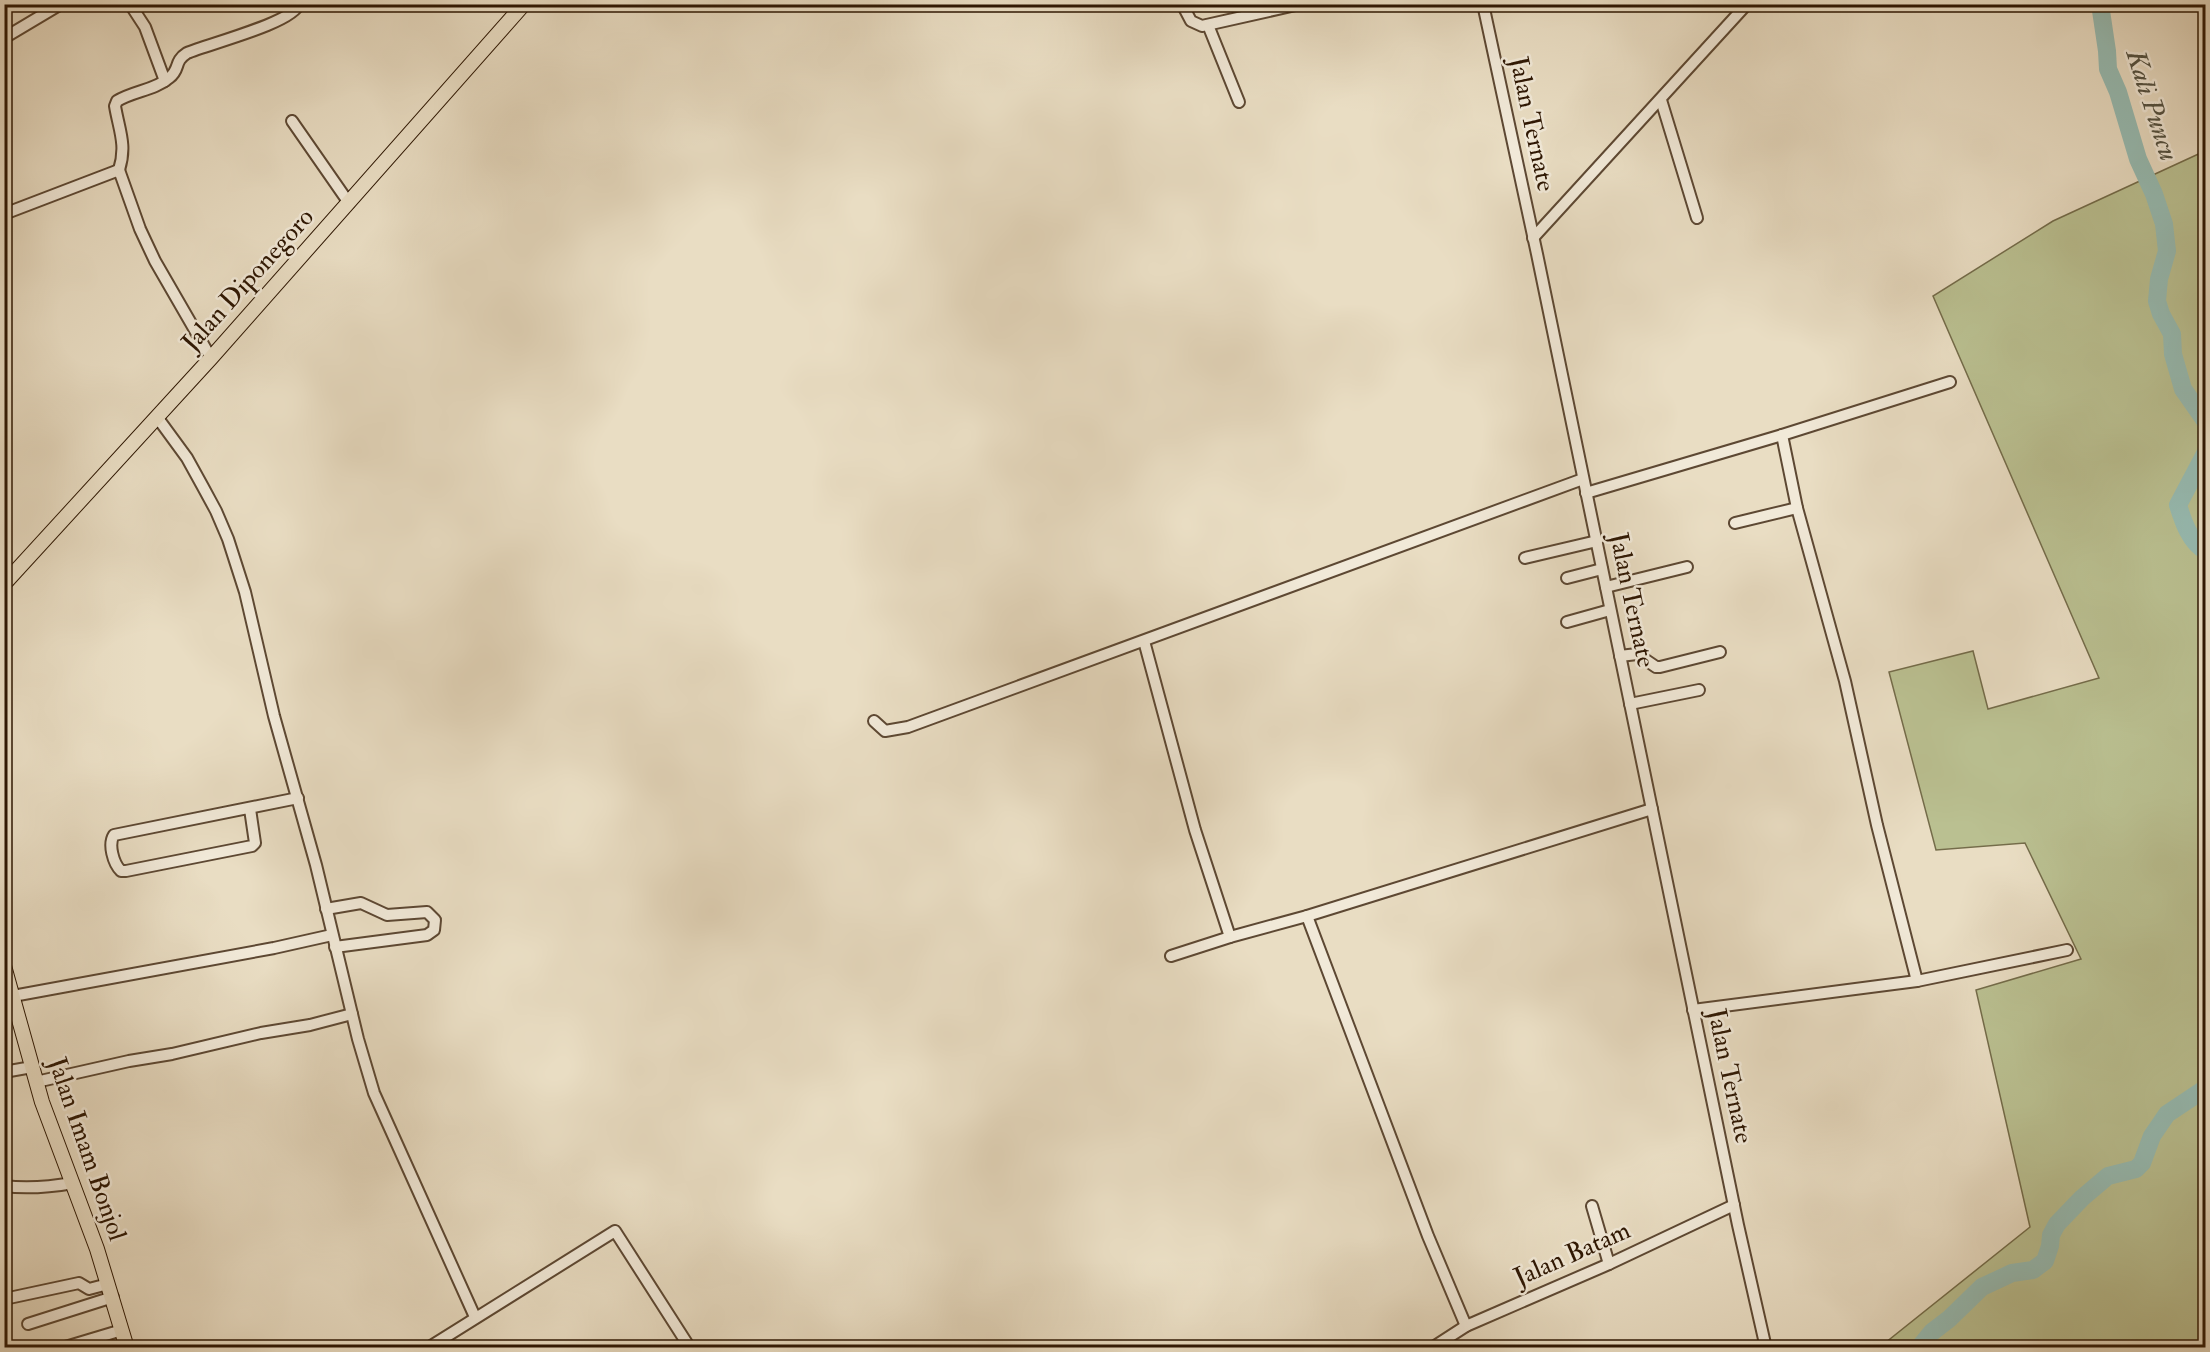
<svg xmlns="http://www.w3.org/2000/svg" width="2210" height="1352" font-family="'IM FELL Double Pica',serif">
  <rect width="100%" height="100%" fill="#e9ddc3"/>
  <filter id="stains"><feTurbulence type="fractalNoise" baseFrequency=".00333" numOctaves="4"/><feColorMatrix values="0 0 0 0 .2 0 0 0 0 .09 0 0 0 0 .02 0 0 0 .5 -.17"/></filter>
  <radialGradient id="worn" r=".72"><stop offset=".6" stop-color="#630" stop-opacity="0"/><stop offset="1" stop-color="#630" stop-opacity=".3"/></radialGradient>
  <path fill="#bac091" stroke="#746c4a" stroke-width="1.5" d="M2205 151V1347H1880L2030 1227 1976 990 2081 959 2025 843 1936 850 1889 672 1973 651 1988 709 2099 678 1933 296 2053 221Z"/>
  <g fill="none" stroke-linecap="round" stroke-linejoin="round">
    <g stroke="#97bcb3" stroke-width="18">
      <path d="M2100 4 2107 51 2108 69 2118 92 2138 159 2154 194 2164 224 2167 251 2159 279 2157 301 2161 314 2172 334 2173 354 2183 389 2206 422"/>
      <path d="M2206 452 2178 505C2183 521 2190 543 2206 551"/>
      <path d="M1919 1348 1932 1332 1949 1319 1982 1287 2012 1273 2033 1270 2045 1261 2050 1246 2051 1235 2057 1224 2082 1198 2108 1176 2136 1169 2142 1163 2152 1136 2167 1114 2206 1088"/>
    </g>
    <g stroke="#5d4833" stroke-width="14">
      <g id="minor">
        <path d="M130 4 145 27 165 81"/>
        <path d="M1182 4 1191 21 1202 26 1300 4"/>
        <path d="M1483 4 1537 254 1738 1225 1766 1348"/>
        <path d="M1208 25 1239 102"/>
        <path d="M4 38 61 4"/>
        <path d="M1661 100 1697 218"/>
        <path d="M292 121 349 203"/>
        <path d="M119 170C127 145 119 130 115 106L117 101C133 91 155 90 169 78 181 69 173 62 187 53 208 44 293 23 299 4"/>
        <path d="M4 214 119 170 140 229 155 261 211 358"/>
        <path d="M1533 238 1747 4"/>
        <path d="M157 417 187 458 203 487 216 511 228 539 245 592 274 716 316 865 358 1039 374 1093 475 1317"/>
        <path d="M1586 493 1782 435"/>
        <path d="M1735 523 1797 508"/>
        <path d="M1525 558 1597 541"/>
        <path d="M1567 578 1602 569"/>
        <path d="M1606 587 1687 567"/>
        <path d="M1567 622 1610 610"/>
        <path d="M1144 641 1195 830 1230 937"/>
        <path d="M1620 656 1637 654 1656 667H1660L1720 652"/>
        <path d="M1630 704 1699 690"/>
        <path d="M874 721 885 731 908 727 1583 479"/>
        <path d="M250 809 255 843 252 846 126 871H121C113 863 108 844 114 835L298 798"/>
        <path d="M326 909 361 903 387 915 427 912 435 920 434 930 427 935 335 947"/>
        <path d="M1307 916 1428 1236 1466 1326"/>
        <path d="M1171 956 1230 937 1307 916 1652 809"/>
        <path d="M1917 981 1877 825 1845 681 1797 508 1782 435 1950 382"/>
        <path d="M13 996 274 948 332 935"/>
        <path d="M1693 1010 1917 981 2067 950"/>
        <path d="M4 1072 32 1067"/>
        <path d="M36 1082 129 1061 172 1054 261 1033 310 1025 352 1014"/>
        <path d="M4 1186C28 1189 50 1187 73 1183"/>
        <path d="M1592 1206 1609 1264"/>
        <path d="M4 1296 9 1298 79 1283 89 1289 108 1284"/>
        <path d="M28 1324 113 1297"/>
        <path d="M62 1348 122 1330"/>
        <path d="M428 1348 615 1231 690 1348"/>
        <path d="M1432 1348 1466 1326 1609 1264 1734 1205"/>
      </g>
    </g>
    <g stroke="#2e1703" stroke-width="16">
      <g id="major">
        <path d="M4 584 211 358 524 4"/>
        <path d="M4 966 42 1102 97 1249 127 1348"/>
      </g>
    </g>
    <use href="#minor" stroke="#f1e9d8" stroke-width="10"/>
    <use href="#major" stroke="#e9ddc3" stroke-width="14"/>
  </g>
  <g text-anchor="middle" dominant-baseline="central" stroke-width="5" stroke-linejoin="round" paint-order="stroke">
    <g font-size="26" fill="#2e1703" stroke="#f1e9d8">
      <text transform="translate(1532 124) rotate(78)">Jalan Ternate</text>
      <text transform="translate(248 280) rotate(-48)">Jalan Diponegoro</text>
      <text transform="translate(1632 600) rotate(78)">Jalan Ternate</text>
      <text transform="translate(1730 1076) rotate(78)">Jalan Ternate</text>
      <text transform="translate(87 1149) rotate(71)">Jalan Imam Bonjol</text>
      <text transform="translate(1572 1254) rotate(-24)">Jalan Batam</text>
    </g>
    <g font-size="27" font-style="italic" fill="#535141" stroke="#f1e9d8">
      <text transform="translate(2152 105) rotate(72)">Kali Puncu</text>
    </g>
  </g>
  <rect width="2210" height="1352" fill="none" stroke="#e9ddc3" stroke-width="24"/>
  <rect x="6" y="6" width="2198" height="1340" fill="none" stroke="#2e1703" stroke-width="3"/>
  <rect x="12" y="12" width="2186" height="1328" fill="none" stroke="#2e1703" stroke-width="1.5"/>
  <rect width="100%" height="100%" filter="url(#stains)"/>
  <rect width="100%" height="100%" fill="url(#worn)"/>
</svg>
